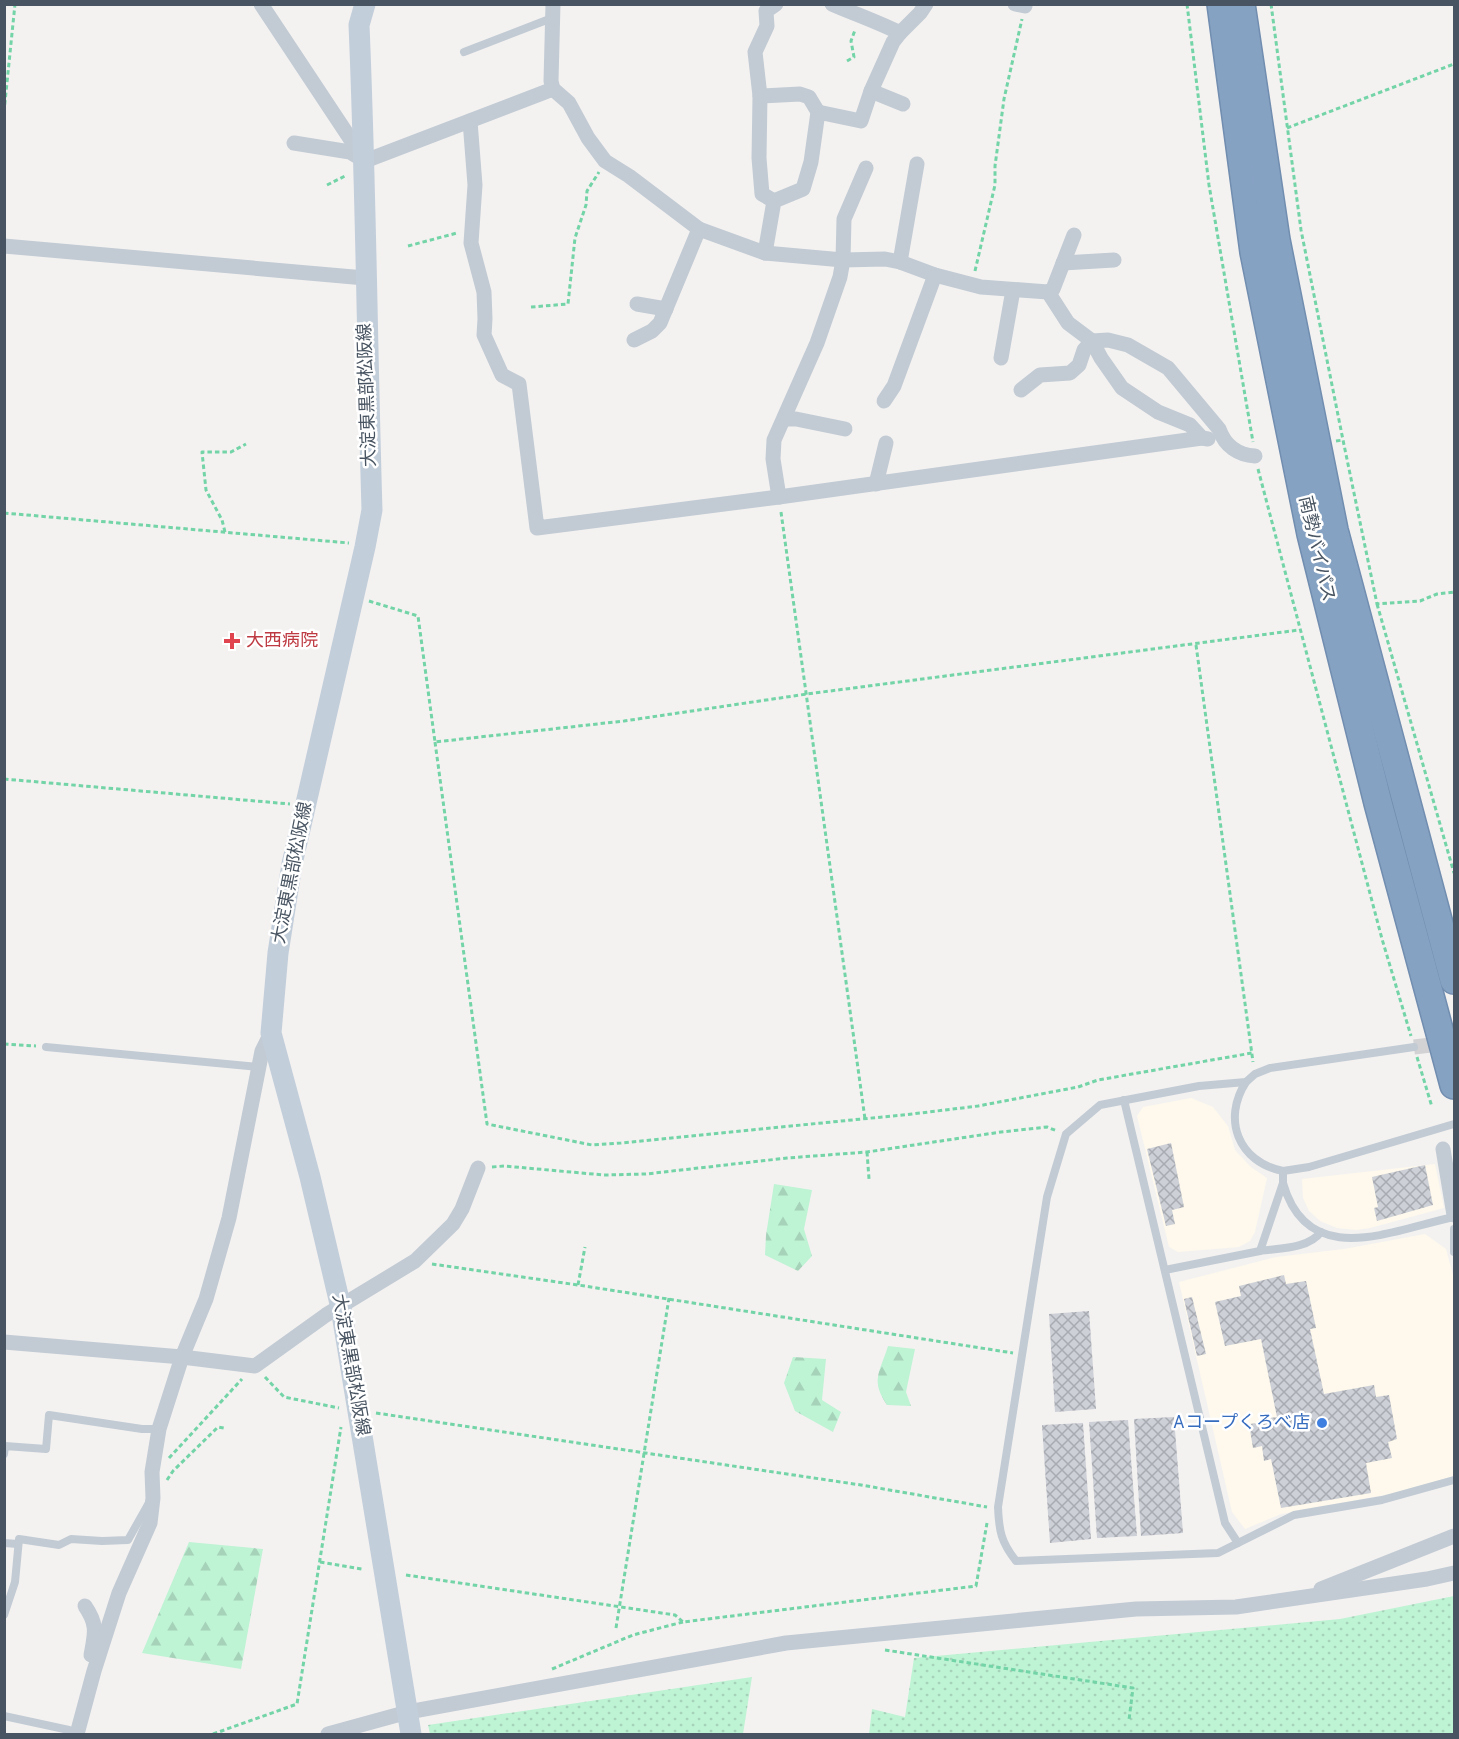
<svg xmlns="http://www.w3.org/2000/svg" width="1459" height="1739" font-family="Overpass,'Noto Sans JP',sans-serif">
  <defs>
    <pattern id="grass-dots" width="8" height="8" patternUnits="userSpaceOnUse" patternTransform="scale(1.5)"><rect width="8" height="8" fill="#bef3d4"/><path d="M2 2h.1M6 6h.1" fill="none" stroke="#a5d2b9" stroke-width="1.8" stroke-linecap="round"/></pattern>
    <pattern id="forest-firs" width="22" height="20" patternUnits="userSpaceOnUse" patternTransform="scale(1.5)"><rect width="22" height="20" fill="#bef3d4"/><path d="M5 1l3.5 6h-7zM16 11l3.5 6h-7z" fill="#a5d2b9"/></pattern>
    <pattern id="building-cross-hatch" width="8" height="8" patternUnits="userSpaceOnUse" patternTransform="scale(1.5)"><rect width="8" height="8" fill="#cdd0d7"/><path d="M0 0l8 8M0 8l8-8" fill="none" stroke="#a8abb2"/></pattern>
  </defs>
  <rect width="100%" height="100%" fill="#f4f2f1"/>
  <g fill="#fef9ec">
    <path d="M1191 1098 1213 1107 1228 1126 1235 1150 1251 1167 1267 1178 1255 1232 1250 1241 1239 1247 1178 1252 1169 1247 1137 1116 1143 1107Z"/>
    <path d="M1435 1164 1444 1208 1370 1228 1356 1230 1337 1228 1320 1221 1309 1211 1303 1198 1302 1179Z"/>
    <path d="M1425 1234 1446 1249 1454 1279V1476L1395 1493 1281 1514 1245 1529 1232 1512 1179 1282 1276 1257 1344 1249Z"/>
  </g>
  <g fill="url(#grass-dots)">
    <path d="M1454 1596V1733L869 1734 872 1709 905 1717 914 1658 1340 1619Z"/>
    <path d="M752 1677 743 1734H430L428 1725Z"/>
  </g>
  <g fill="url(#forest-firs)">
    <path d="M774 1184 812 1190 804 1229 812 1256 798 1271 765 1255 766 1235Z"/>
    <path d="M888 1346 915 1349 906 1392 911 1406 887 1405C870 1380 880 1372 888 1346Z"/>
    <path d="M793 1357 826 1359 822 1400 841 1412 833 1432 795 1411 784 1383Z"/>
    <path d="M189 1542 263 1549 241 1669 142 1653Z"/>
  </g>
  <g fill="url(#building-cross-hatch)">
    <path d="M1171 1143 1184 1207 1172 1210 1175 1224 1166 1226 1147 1149Z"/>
    <path d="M1425 1165 1433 1205 1377 1221 1374 1208 1378 1207 1372 1177Z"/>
    <path d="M1284 1275 1286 1284 1306 1281 1316 1328 1310 1329 1324 1394 1374 1385 1376 1397 1389 1395 1397 1439 1388 1442 1392 1458 1366 1463 1371 1493 1281 1508 1271 1459 1264 1461 1262 1446 1253 1448 1249 1424 1268 1422 1270 1418 1277 1417 1261 1339 1225 1346 1215 1302 1241 1296 1239 1286Z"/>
    <path d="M1192 1297 1206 1354 1197 1356 1184 1299Z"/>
    <path d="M1089 1311 1096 1409 1055 1412 1049 1314Z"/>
    <path d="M1174 1417 1183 1533 1141 1536 1134 1419Z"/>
    <path d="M1128 1420 1137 1536 1097 1538 1089 1422Z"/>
    <path d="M1083 1423 1091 1539 1050 1543 1042 1425Z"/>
  </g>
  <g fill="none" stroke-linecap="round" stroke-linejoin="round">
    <path stroke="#d2d2d4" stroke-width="15" stroke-dasharray="15 8" stroke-linecap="butt" d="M1414 1047 1449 1043"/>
    <g stroke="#718daf" stroke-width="30">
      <g id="highway">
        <path d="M1221 4 1254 252 1311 534 1378 803 1454 1085"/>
        <path d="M1241 4 1276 240 1334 530 1454 980"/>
      </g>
    </g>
    <g stroke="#73d4a7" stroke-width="3" stroke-dasharray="4.5 3" stroke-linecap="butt">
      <path d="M1187 4 1209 185 1253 442"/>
      <path d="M1271 4 1301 230 1343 440"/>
      <path d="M847 61 854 57 851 41 855 30"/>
      <path d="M4 112 15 4"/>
      <path d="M1287 128 1454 64"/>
      <path d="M327 185 347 175"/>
      <path d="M408 246 457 233"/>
      <path d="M975 271 995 185V166L1004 99 1022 19"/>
      <path d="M531 307 568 304 575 238 586 205 587 191 599 172"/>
      <path d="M1336 441 1343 440 1377 604 1420 601 1437 594 1454 592"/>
      <path d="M1258 469 1382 939 1411 1036"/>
      <path d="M781 512 865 1119"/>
      <path d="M4 513 349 543"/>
      <path d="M225 532 222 520 206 490 202 452H231L246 444"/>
      <path d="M369 601 418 616 435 742 624 721 807 694 1299 630"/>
      <path d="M1377 604 1454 873"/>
      <path d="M1196 645 1253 1062"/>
      <path d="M435 742 487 1124 592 1145 621 1143 912 1114 978 1106 1078 1087 1098 1080 1252 1053"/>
      <path d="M4 779 290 804"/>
      <path d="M4 1044 36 1046"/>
      <path d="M1417 1057 1432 1107"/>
      <path d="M867 1152 869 1179"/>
      <path d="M492 1167 504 1166 604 1175 646 1174 787 1158 867 1152 1001 1132 1047 1127 1057 1131"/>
      <path d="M432 1264 578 1285 1013 1353"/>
      <path d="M578 1285 585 1247"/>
      <path d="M265 1377 284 1397 339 1408"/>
      <path d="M376 1413 861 1485 987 1507"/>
      <path d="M169 1458 242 1379"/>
      <path d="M167 1480 173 1471 218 1427 224 1428"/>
      <path d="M320 1562 362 1569"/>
      <path d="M406 1575 675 1615 683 1622 976 1586 987 1523"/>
      <path d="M616 1628 669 1298"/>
      <path d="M885 1650 1133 1688 1129 1720"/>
      <path d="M552 1669 633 1635 683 1622"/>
      <path d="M213 1734 297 1704 341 1427"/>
    </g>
    <g stroke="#c2cbd4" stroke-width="8">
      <path d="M464 52 552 18"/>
      <path d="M46 1047 258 1067"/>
      <path d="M1414 1047 1270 1068 1255 1074 1246 1082 1199 1086 1100 1105 1066 1134 1047 1197 998 1507C999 1531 1001 1542 1016 1561L1218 1553 1294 1515 1382 1500 1454 1480"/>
      <path d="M1246 1082C1222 1119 1238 1162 1283 1171"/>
      <path d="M1124 1100 1225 1523 1238 1543"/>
      <path d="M1283 1183V1171L1309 1167 1454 1124"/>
      <path d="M1454 1229V1252"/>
      <path d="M1260 1251C1280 1248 1308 1249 1321 1232"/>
      <path d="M1165 1270 1260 1251 1283 1183C1308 1271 1392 1230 1454 1217"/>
      <path d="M4 1454 5 1446 46 1449 49 1415 142 1429H159"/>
      <path d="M4 1543 18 1544"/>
      <path d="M4 1615 15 1582 19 1539 59 1545 71 1539 102 1541 128 1540 150 1501"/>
      <path d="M4 1716 69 1730"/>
    </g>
    <g stroke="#c2cbd4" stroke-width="15">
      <path d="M261 4 363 158"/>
      <path d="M553 4 551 81 553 89 569 103 588 138 605 161 629 176 699 229 765 253 843 260 885 259 900 262 935 275 981 287 1048 292 1068 323 1092 341 1108 340 1128 345 1168 368 1219 429C1225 446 1238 455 1255 456"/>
      <path d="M832 4C855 14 878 22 900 33L920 13 926 4"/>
      <path d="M1015 4 1025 6"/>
      <path d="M900 33 893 42 871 91 903 104"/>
      <path d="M760 96 755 52 767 26 766 11 776 4"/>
      <path d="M470 121 475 185 471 243 484 292 485 319 484 335 502 375 519 384 537 528 779 497 1202 438"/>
      <path d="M294 143 350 152 365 161 553 89"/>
      <path d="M774 201 762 194 759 158 760 96 800 94 809 97 818 112"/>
      <path d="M4 246 365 278"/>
      <path d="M765 253 774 201 803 189 811 162 818 112 861 121 871 91"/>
      <path d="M900 262 917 164"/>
      <path d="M1063 263 1114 260"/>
      <path d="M1048 292 1053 289 1074 235"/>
      <path d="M637 304 666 309"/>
      <path d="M634 340 652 331 660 323 699 229"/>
      <path d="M1001 358 1013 290"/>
      <path d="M1021 390 1040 375 1070 373 1079 365 1084 350 1092 341 1101 358 1122 388 1158 412 1190 425 1202 438 1208 439"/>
      <path d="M884 401 894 386 935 275"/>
      <path d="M784 419H796L845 429"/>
      <path d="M876 484 886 443"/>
      <path d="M779 497 773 459 774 440 817 343 840 277 843 260 844 219 866 168"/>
      <path d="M1443 1149 1454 1215"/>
      <path d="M4 1342 182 1357 255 1366 326 1315 415 1261 453 1224 462 1209 478 1168"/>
      <path d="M1321 1589 1454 1536"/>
      <path d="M85 1606C98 1625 95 1633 91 1655"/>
      <path d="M77 1734 94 1671 119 1593 150 1523 153 1498 152 1472 159 1429 182 1357 206 1299 229 1218 262 1051 271 1033"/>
      <path d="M328 1734 408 1712 786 1643 1136 1609 1236 1607 1427 1579 1454 1573"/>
    </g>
    <path stroke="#c3cedb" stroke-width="21" d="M365 4 359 25C366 187 367 348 372 510L365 547 292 864 278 953 271 1033 310 1177 341 1308 411 1734"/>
    <use href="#highway" stroke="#86a2c3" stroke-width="27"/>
  </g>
  <path fill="#e0444e" stroke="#fff" stroke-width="2" d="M229 632h6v6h6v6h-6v6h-6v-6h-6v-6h6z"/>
  <circle fill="#3f7fe0" stroke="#fff" stroke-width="2" cx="1322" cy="1423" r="6"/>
  <g text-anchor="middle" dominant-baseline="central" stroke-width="5" stroke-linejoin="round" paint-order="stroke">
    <g font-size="18" fill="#485461" stroke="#fff">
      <text transform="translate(368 395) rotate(-92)">大淀東黒部松阪線</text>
      <text transform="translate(1316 549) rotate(77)">南勢バイパス</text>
      <text transform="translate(293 873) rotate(-79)">大淀東黒部松阪線</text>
      <text transform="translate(350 1365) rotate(80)">大淀東黒部松阪線</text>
    </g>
    <g font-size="18" fill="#be3a42" stroke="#fff" text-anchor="start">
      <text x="246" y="641">大西病院</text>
    </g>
    <g font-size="18" fill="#366cbe" stroke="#fff" text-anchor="end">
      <text x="1310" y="1423">Aコープくろべ店</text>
    </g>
  </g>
  <rect width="1459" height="1739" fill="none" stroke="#485461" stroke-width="12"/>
</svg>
